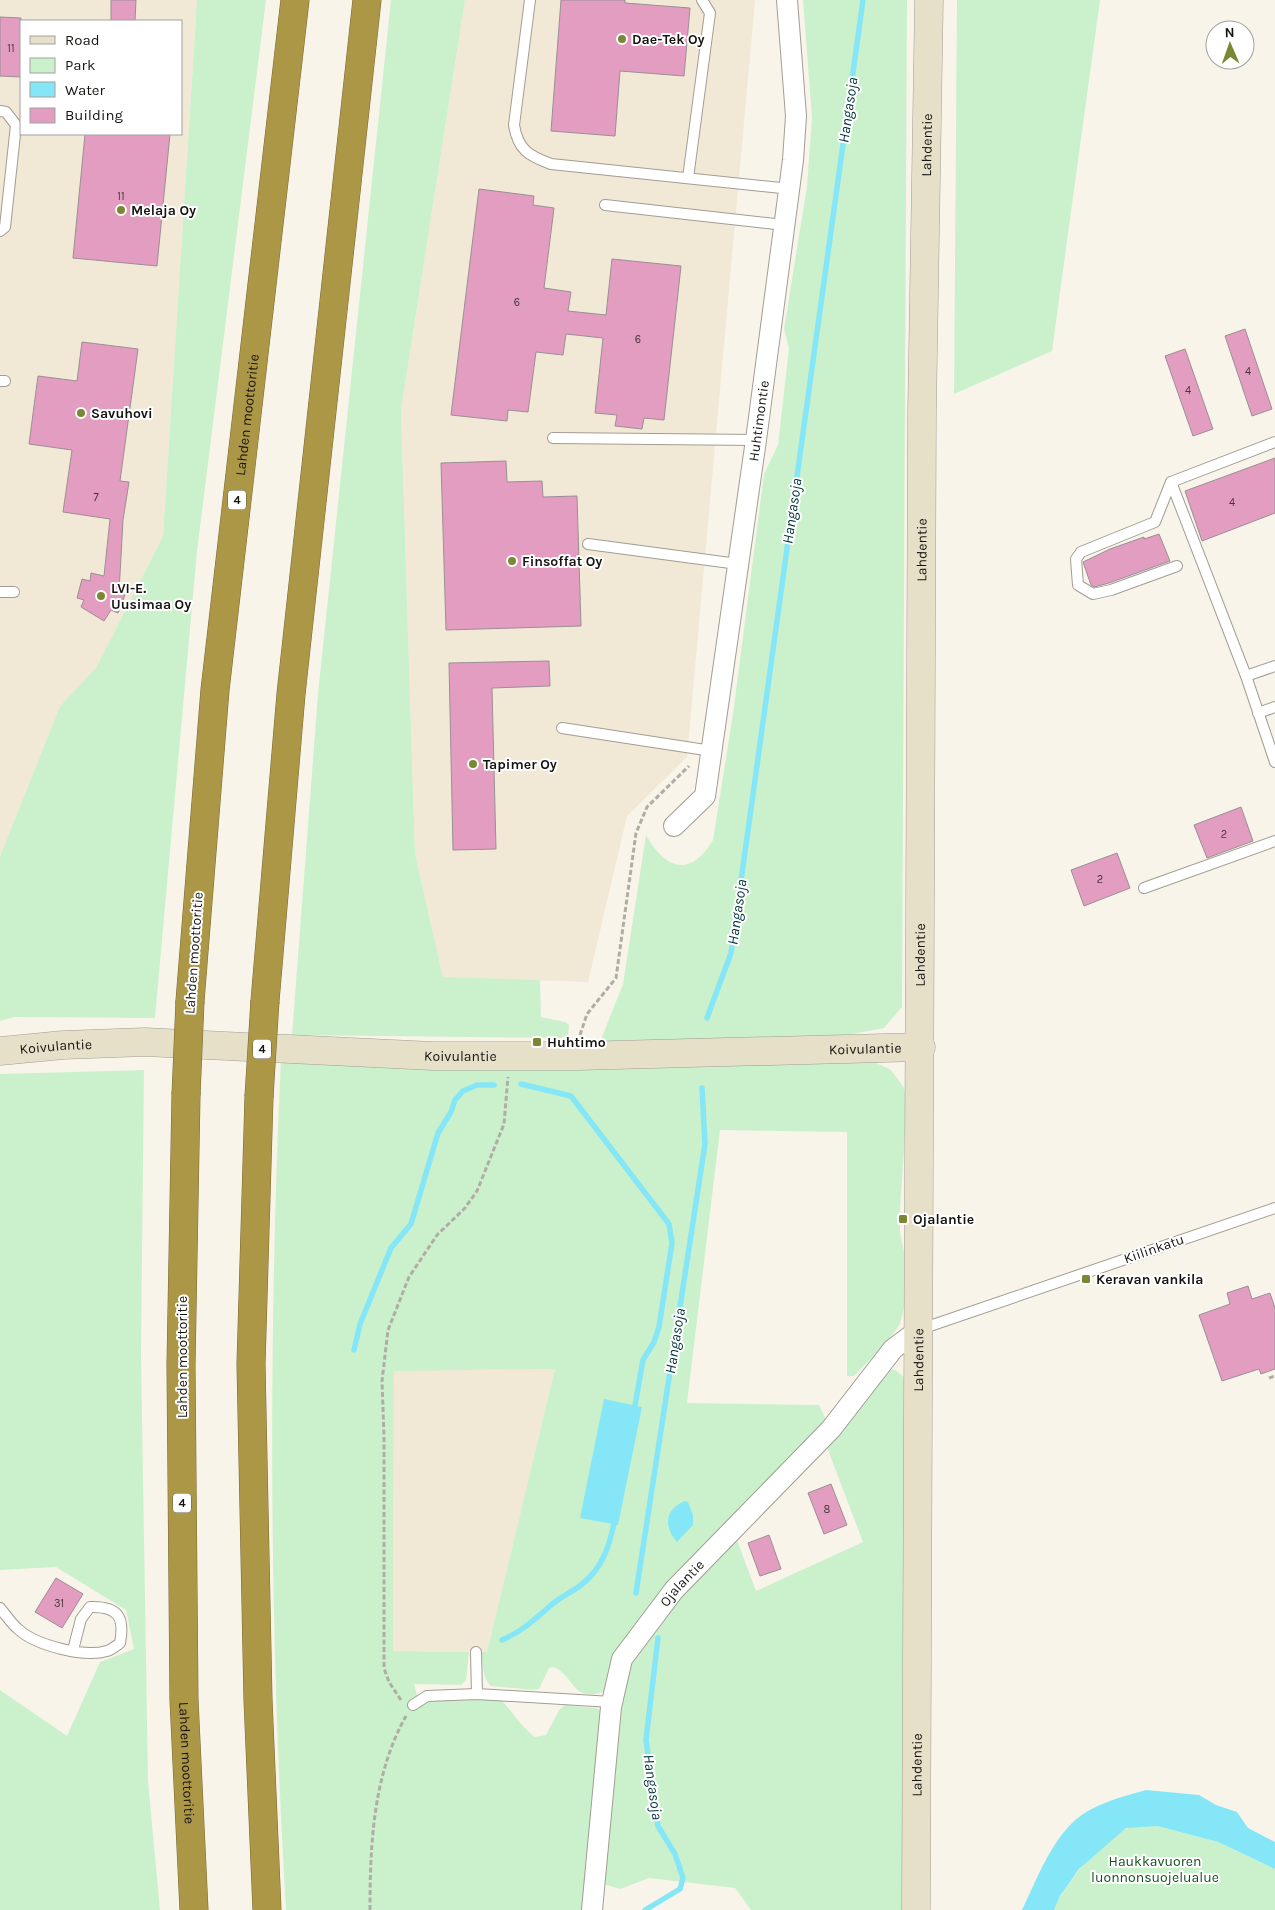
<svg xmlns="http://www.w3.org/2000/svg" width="1275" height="1910" font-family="Karla,sans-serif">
  <rect width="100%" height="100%" fill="#f9f4e9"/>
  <g fill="#f1e8d6" fill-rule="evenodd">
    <path d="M0 0H197L163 536 96 668 60 706 0 856ZM21 21H181V134H21Z"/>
    <path d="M465 0H755L687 757 627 816 588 982 443 977 415 854 401 410Z"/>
    <path d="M555 1369 487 1652 393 1651 394 1370Z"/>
  </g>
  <g fill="#cbf1cc">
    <path d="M197 0H266L197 551 155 1018 14 1017 0 1021V856L60 706 96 668 163 536Z"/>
    <path d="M391 0H465L401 410 415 854 443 977 540 980 541 1017 565 1022 569 1025 568 1035 560 1038 292 1035 318 694Z"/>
    <path d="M803 0H907L902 1007 884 1028 848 1035 600 1042 623 984 646 835C666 870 690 878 713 840L733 714 764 474 778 445 789 348 784 329 807 186 812 118Z"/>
    <path d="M957 0H1100L1052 351 954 394Z"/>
    <path d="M281 1058 852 1061 876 1063 891 1070 904 1088 907 1103 900 1209V1232L905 1257 906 1299 900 1324 888 1341 854 1376H847V1132L720 1130 687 1403 819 1405 826 1419 754 1502 603 1692C572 1702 575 1677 554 1667L549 1668 539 1689 533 1690 491 1686C482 1678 483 1663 481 1652H487L555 1369 394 1371 393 1651 469 1652 466 1680 461 1685 414 1684 419 1703 428 1699 499 1698C513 1711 520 1726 535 1737L546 1735 559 1710 565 1705 596 1708 602 1711 583 1910H286C269 1626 268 1342 281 1058Z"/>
    <path d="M144 1070 141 1355 148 1781 160 1910H0V1690L67 1736 100 1662 134 1649 126 1610 56 1567 0 1570V1074Z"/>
    <path d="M885 1369 895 1370 905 1378 904 1910H751L735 1888 649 1878 620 1889 603 1884 618 1707 628 1662 689 1581 737 1540 756 1591 863 1542 826 1445Z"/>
    <path d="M1157 1826 1218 1842 1275 1869V1910H1053C1066 1884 1098 1841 1125 1829 1134 1825 1148 1826 1157 1826Z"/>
  </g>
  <g fill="#85e6f8">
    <path d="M604 1399 642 1407 618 1525 580 1518Z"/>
    <path d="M685 1501 688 1502 693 1515V1525L677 1542C663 1526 665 1509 685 1501Z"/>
    <path d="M1146 1790 1199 1795 1216 1805 1237 1812 1248 1828 1275 1842V1869L1218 1842 1157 1826 1126 1828 1079 1869 1060 1896 1054 1910H1022C1036 1881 1049 1846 1072 1823 1090 1805 1124 1796 1146 1790Z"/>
  </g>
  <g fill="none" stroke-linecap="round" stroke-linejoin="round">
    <g stroke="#85e6f8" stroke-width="5.5">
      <path d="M707 1018 731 953 863 0"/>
      <path d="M521 1084 571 1096 669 1224 672 1243 659 1327 654 1342 643 1360 634 1411"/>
      <path d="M354 1350 360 1324 391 1248 411 1224 438 1133 451 1112 455 1100 463 1091 477 1085H494"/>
      <path d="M636 1593 705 1144 702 1088"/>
      <path d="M502 1640C521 1632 534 1620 549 1607 558 1598 571 1593 581 1585 603 1568 610 1545 615 1518"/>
      <path d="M645 1910 680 1889 683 1878 675 1854 658 1826 646 1740 658 1638"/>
    </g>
  </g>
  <g fill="#e29dc1" stroke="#9a8f95">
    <path d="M111 0H136L135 21H111Z"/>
    <path d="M561 0H625V3L690 8 684 76 620 71 615 136 551 131Z"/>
    <path d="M0 17 21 18V77L0 76Z"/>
    <path d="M85 134H170L157 266 73 258Z"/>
    <path d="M479 189 534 196 533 205 554 208 544 288 571 292 568 311 606 315 612 259 681 266 664 420 644 418 642 429 615 426 617 415 595 413 603 338 566 334 563 355 536 352 528 412 508 410 507 421 451 415Z"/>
    <path d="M1245 329 1272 409 1252 416 1225 336Z"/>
    <path d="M82 342 138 349 120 481 129 482 123 520 119 592 125 595 118 613 111 610 104 621 81 607 84 600 77 598 82 579 90 581 91 573 104 576 110 519 63 512 72 450 29 444 38 376 77 381Z"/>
    <path d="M1185 349 1213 429 1193 436 1165 356Z"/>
    <path d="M1275 458V513L1202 541 1185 491Z"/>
    <path d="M506 461 507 482 542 481 543 497 577 496 581 626 446 630 441 463Z"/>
    <path d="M1159 534 1170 561 1109 583 1094 587 1091 585 1083 562 1110 549 1144 537V539Z"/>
    <path d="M549 661 550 686 492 688 496 849 453 850 449 663Z"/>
    <path d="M1241 807 1253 841 1207 858 1194 825Z"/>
    <path d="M1117 853 1130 888 1084 906 1071 870Z"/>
    <path d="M1248 1286 1252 1299 1270 1293 1275 1308V1369L1261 1374 1259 1369 1222 1381 1199 1315 1230 1304 1227 1293Z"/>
    <path d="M831 1484 847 1525 824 1534 808 1493Z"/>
    <path d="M769 1535 781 1569 760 1576 748 1543Z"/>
    <path d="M56 1578 83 1594 62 1628 35 1612Z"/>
  </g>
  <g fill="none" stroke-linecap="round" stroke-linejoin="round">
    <g stroke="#a29d93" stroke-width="12">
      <g id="lane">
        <path d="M530 0 514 125C518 150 529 156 551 164L791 189"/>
        <path d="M0 111 6 112 16 125 5 227 0 231"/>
        <path d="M688 178 710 13 702 0"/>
        <path d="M605 205 785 225"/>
        <path d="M0 381H5"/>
        <path d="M553 438 756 440"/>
        <path d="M1171 482 1275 442"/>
        <path d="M588 544 738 564"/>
        <path d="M1177 566 1111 590 1093 594 1078 585 1076 559 1081 552 1155 522 1171 482 1246 676 1275 762"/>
        <path d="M0 592H14"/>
        <path d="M1246 676 1275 666"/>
        <path d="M1258 713 1275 707"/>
        <path d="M562 728 712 751"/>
        <path d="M1144 888 1275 841"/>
        <path d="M921 1329 1275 1208"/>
        <path d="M0 1608C6 1615 11 1623 18 1629 35 1645 84 1658 107 1651 111 1650 116 1646 120 1643 125 1617 118 1606 90 1607L81 1619 73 1650"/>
        <path d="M476 1652 477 1694"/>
        <path d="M413 1705 427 1696 477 1694 612 1702"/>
      </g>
    </g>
    <g stroke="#a29d93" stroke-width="22">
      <g id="street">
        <path id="s1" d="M674 826 705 796 756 440 793 160 796 116 787 0"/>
        <path id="s2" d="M592 1910 611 1707 622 1659 674 1590 831 1429 893 1349 920 1329"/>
      </g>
    </g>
    <g stroke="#a29d93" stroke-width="29">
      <g id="secondary">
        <path id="s3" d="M0 1051 63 1045 145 1042 433 1056H578L921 1047"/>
        <path id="s4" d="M916 1910 922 412 929 0"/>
      </g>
    </g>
    <g stroke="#786934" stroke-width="29">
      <g id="highway">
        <path id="s5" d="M190 1001 215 690 295 0"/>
        <path d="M265 1001 291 694 367 0"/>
        <path id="s6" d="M186 1095 181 1365 184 1700 194 1910"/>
        <path d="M259 1097 251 1364 258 1700 267 1910"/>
      </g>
    </g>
    <g stroke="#b1ada5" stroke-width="3" stroke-dasharray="5 2.5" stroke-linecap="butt">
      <path d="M580 1035 587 1014 616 978 636 833 647 807 689 766"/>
      <path d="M1269 1378 1275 1376"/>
      <path d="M401 1700 389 1682 384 1668V1436L382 1381 388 1330 409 1277 437 1235 465 1208 477 1191 504 1124 508 1077"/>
      <path d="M370 1910C370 1844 373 1775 406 1716"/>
    </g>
    <use href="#lane" stroke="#fff" stroke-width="10"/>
    <use href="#street" stroke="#fff" stroke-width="20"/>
    <use href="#secondary" stroke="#e6e0c8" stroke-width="28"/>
    <use href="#highway" stroke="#ac9747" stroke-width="28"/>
    <g stroke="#786934" stroke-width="29" stroke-linecap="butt">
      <g id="highway-bridge">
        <path d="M186 1095 190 1001"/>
        <path d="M259 1097 265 1001"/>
      </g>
    </g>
    <use href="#highway-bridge" stroke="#ac9747" stroke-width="28"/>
  </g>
  <g fill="#7c8734" stroke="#fff" stroke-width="2">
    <circle cx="622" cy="39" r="5"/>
    <circle cx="121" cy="210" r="5"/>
    <circle cx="81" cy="413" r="5"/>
    <circle cx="512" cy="561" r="5"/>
    <circle cx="101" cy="596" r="5"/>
    <circle cx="473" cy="764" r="5"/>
    <rect x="532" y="1037" width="10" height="10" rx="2.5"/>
    <rect x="898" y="1214" width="10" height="10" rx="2.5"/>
    <rect x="1081" y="1274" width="10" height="10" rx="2.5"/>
  </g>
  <g text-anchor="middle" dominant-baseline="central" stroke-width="4" stroke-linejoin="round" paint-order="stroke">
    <g font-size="11" fill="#49363d">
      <text x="11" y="48">11</text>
      <text x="121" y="196">11</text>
      <text x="517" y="302">6</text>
      <text x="638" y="339">6</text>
      <text x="1248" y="371">4</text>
      <text x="1188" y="390">4</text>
      <text x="96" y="497">7</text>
      <text x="1232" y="502">4</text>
      <text x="1224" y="834">2</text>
      <text x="1100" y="879">2</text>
      <text x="827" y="1509">8</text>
      <text x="59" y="1603">31</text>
    </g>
    <g fill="#fff" stroke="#5c5a58" stroke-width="1">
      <rect x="228" y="490.5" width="18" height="19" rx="4"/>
      <rect x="253" y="1039.5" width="18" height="19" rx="4"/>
      <rect x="173" y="1493.5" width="18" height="19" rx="4"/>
    </g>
    <g font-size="12" font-weight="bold" fill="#161411">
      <text x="237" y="500">4</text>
      <text x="262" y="1049">4</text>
      <text x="182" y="1503">4</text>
    </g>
    <g font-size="14" font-weight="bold" fill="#161411" stroke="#fff" text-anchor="start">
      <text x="632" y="39">Dae-Tek Oy</text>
      <text x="131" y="210">Melaja Oy</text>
      <text x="91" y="413">Savuhovi</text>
      <text x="522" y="561">Finsoffat Oy</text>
      <text x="111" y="588">LVI-E.<tspan x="111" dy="16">Uusimaa Oy</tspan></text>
      <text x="483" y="764">Tapimer Oy</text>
      <text x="547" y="1042">Huhtimo</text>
      <text x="913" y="1219">Ojalantie</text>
      <text x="1096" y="1279">Keravan vankila</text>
    </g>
    <g font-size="14" fill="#161411" stroke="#fff">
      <text stroke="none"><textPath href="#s4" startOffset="1765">Lahdentie</textPath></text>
      <text stroke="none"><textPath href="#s5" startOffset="589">Lahden moottoritie</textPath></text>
      <text stroke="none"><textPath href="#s1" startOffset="422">Huhtimontie</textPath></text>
      <text stroke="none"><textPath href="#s4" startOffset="1360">Lahdentie</textPath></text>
      <text transform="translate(194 953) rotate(-86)">Lahden moottoritie</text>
      <text stroke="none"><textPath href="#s4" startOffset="955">Lahdentie</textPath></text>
      <text stroke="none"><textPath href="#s3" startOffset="56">Koivulantie</textPath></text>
      <text stroke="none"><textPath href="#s3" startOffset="866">Koivulantie</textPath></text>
      <text stroke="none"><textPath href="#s3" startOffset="461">Koivulantie</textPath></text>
      <text transform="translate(1154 1249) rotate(-19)">Kiilinkatu</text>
      <text transform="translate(182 1357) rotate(-90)">Lahden moottoritie</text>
      <text stroke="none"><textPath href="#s4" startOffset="550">Lahdentie</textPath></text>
      <text stroke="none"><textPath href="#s2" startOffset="350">Ojalantie</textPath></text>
      <text stroke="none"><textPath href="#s6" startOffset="668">Lahden moottoritie</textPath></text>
      <text stroke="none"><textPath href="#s4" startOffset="145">Lahdentie</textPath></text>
    </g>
    <g font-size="14" fill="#144f1e" stroke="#fff">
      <text x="1155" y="1861">Haukkavuoren<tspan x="1155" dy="16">luonnonsuojelualue</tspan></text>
    </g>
    <g font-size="15" font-style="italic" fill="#04343c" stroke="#fff">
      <text transform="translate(848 110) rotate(-82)">Hangasoja</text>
      <text transform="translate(792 511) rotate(-82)">Hangasoja</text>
      <text transform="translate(737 912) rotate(-82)">Hangasoja</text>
      <text transform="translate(675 1341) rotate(-81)">Hangasoja</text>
      <text transform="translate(653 1787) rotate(82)">Hangasoja</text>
    </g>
  </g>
  <rect x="20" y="20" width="162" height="115" fill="#ffffff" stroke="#a2a1a0"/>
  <rect x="30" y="36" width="25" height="8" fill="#e6e0c8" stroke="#a2a1a0"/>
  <text x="65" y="45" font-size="15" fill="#161411">Road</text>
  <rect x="30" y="58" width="25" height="15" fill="#cbf1cc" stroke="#a2a1a0"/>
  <text x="65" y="70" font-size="15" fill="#161411">Park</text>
  <rect x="30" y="82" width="25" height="15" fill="#85e6f8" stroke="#a2a1a0"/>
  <text x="65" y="95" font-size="15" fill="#161411">Water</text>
  <rect x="30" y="108" width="25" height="15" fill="#e29dc1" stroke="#a2a1a0"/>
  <text x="65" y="120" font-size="15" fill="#161411">Building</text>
  <g transform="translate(1230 45) rotate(358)"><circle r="24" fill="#ffffff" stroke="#a2a1a0"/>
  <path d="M0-4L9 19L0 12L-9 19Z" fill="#7c8734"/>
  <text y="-8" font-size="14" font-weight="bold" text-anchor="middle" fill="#161411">N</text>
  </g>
</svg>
